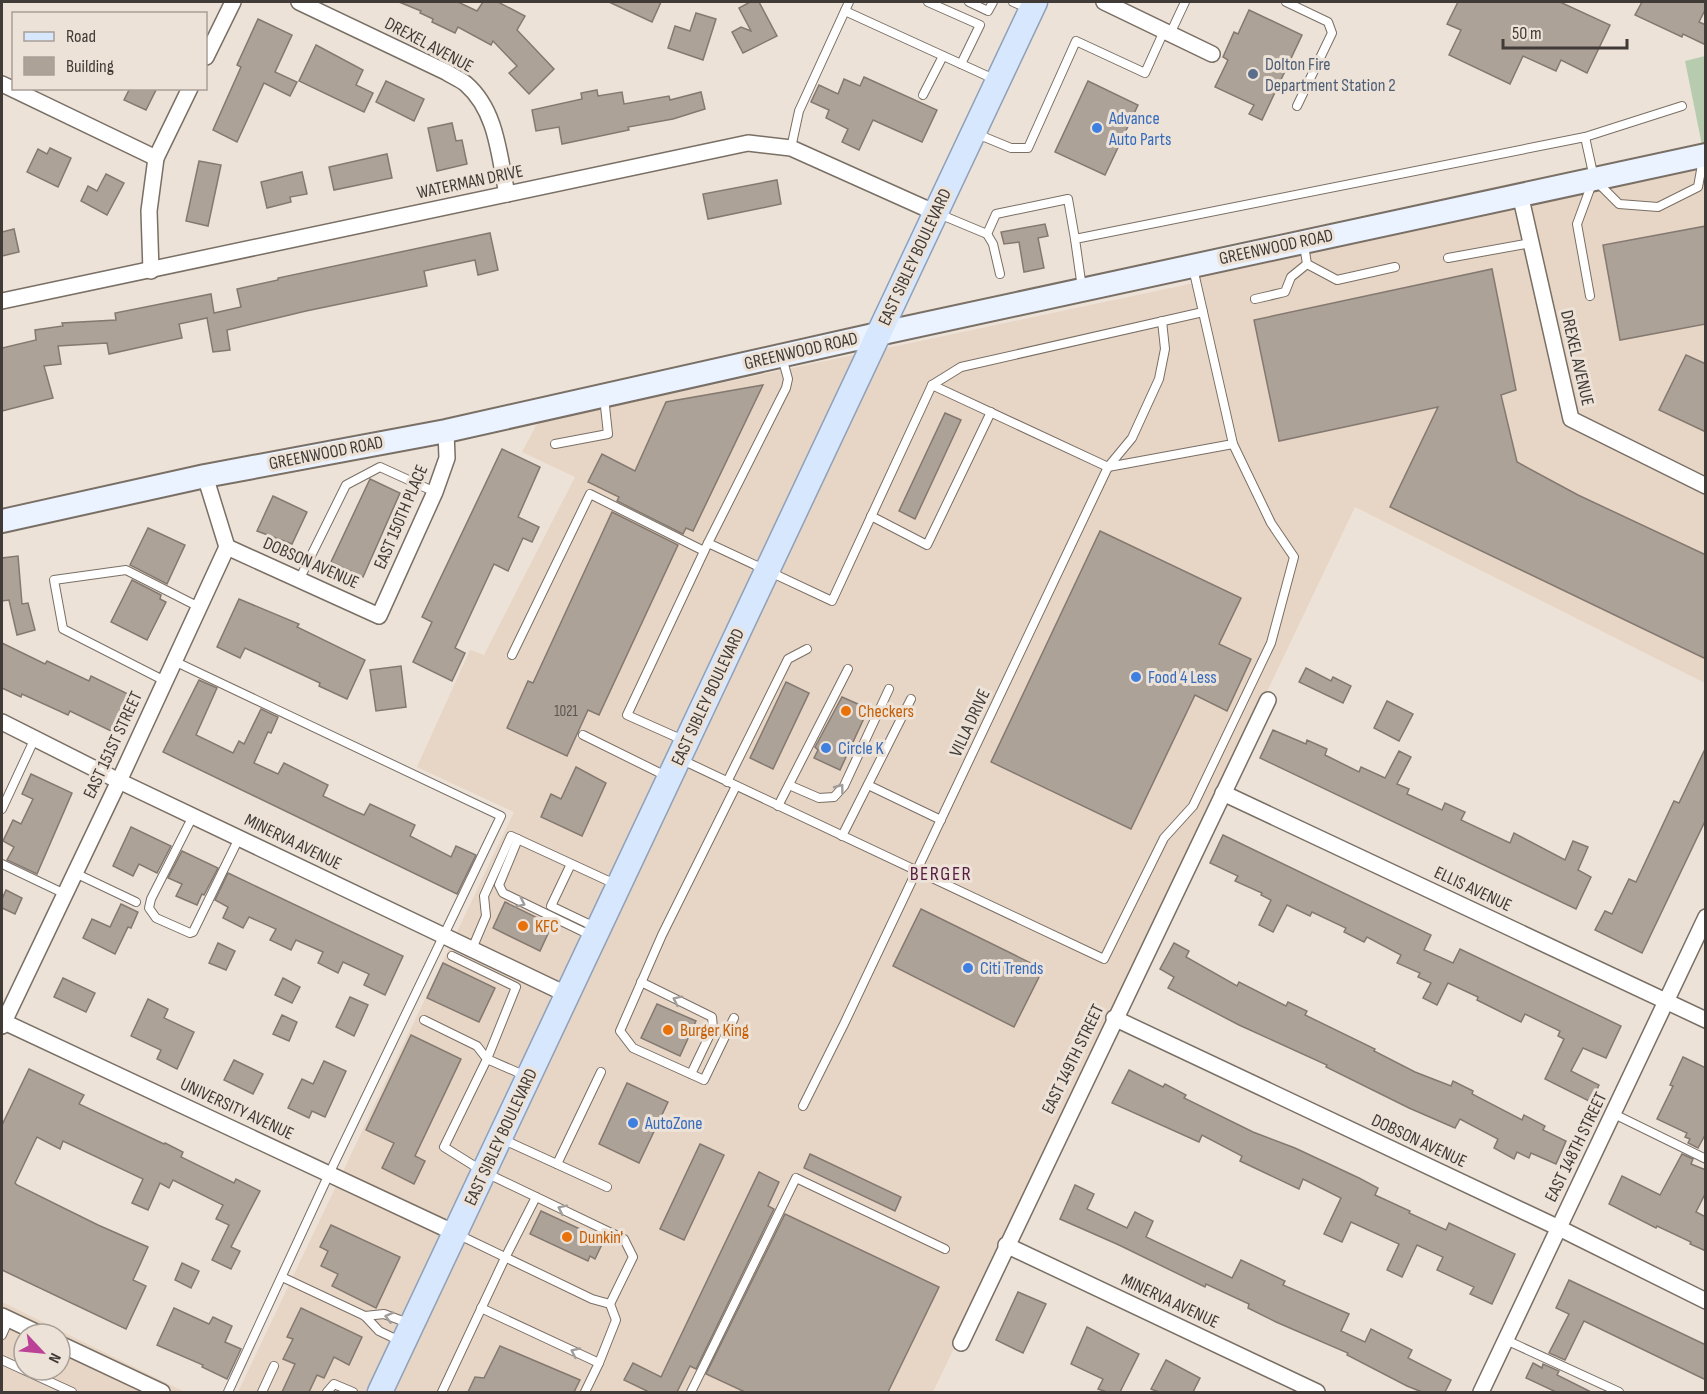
<svg xmlns="http://www.w3.org/2000/svg" width="1707" height="1394" font-family="'Sofia Sans Condensed',sans-serif">
  <rect width="100%" height="100%" fill="#ede2d7"/>
  <g fill="#e7d5c5" fill-rule="evenodd">
    <path d="M1705 155V683L1355 507 933 1392H238L514 812 417 767 470 650 484 655 575 477 522 452 538 422 1199 282 1192 266Z"/>
    <path d="M2 1302 185 1392H2ZM24 1334H60V1370H24Z"/>
  </g>
  <path fill="#b7ccaf" d="M1705 56 1706 155H1704L1685 61Z"/>
  <g fill="#ada298" stroke="#847970" stroke-width="1.5">
    <path d="M399 2H458L477 11 483 2H498L525 16 517 30 554 69 529 94 509 73 517 66 493 41 491 45 458 27 455 33 432 22 433 19 420 13 421 11Z"/>
    <path d="M609 2H661L652 22Z"/>
    <path d="M750 2H759L777 36 743 53 732 32 741 27 751 31 739 8Z"/>
    <path d="M1458 2H1560L1610 25 1587 73 1561 60 1556 71 1523 56 1510 84 1449 55 1461 30 1447 24Z"/>
    <path d="M1642 2H1706V8L1699 22 1706 25V45L1683 34 1682 37 1635 15Z"/>
    <path d="M1249 10 1302 35 1262 120 1249 114 1254 105 1215 87 1228 60 1223 57 1234 32 1238 34Z"/>
    <path d="M696 13 716 19 703 60 668 48 675 26 690 31Z"/>
    <path d="M258 19 292 35 275 72 297 82 290 96 264 83 237 142 213 130 241 67 237 65Z"/>
    <path d="M316 45 363 70 356 85 373 93 364 112 299 81Z"/>
    <path d="M864 77 937 110 922 142 873 120 859 150 842 142 848 129 826 118 829 110 811 102 819 85 838 94 844 79 860 86Z"/>
    <path d="M386 81 424 99 414 121 376 102Z"/>
    <path d="M1088 81 1138 105 1105 175 1055 152Z"/>
    <path d="M130 88H157L146 110 124 100Z"/>
    <path d="M597 90 598 96 622 92 624 104 669 96 670 100 701 92 705 109 673 119 628 127 629 130 562 144 559 127 536 131 532 110 582 99 581 93Z"/>
    <path d="M452 123 456 141 462 140 467 164 437 171 428 128Z"/>
    <path d="M50 148 71 158 58 187 27 172 38 149 47 154Z"/>
    <path d="M387 154 392 178 334 190 329 167Z"/>
    <path d="M199 161 221 165 208 226 186 221Z"/>
    <path d="M302 172 307 194 290 197 291 202 267 208 261 182Z"/>
    <path d="M106 174 124 183 107 215 81 201 88 186 97 191Z"/>
    <path d="M777 180 781 204 708 219 703 194Z"/>
    <path d="M1045 224 1048 236 1038 238 1044 268 1024 272 1019 242 1004 244 1001 232Z"/>
    <path d="M1706 226V324L1620 340 1603 245Z"/>
    <path d="M14 229 19 252 2 256V232Z"/>
    <path d="M490 233 498 270 478 275 475 260 424 271 427 286 306 311 227 330 230 350 213 352 207 318 179 324 182 338 109 354 107 343 58 346 61 364 44 366 53 398 2 411V348L36 340 35 330 63 326 62 323 116 320 115 313 211 294 214 313 241 307 237 289 278 280V278Z"/>
    <path d="M1492 269 1516 390 1501 395 1517 462 1578 495 1706 555V659L1390 507 1438 407 1279 441 1254 320Z"/>
    <path d="M1686 355 1706 364V432L1659 410Z"/>
    <path d="M763 385 693 531 686 528 683 534 617 501 619 497 588 482 602 454 635 471 666 402Z"/>
    <path d="M945 413 961 420 915 519 899 511Z"/>
    <path d="M502 449 540 467 518 517 539 527 532 542 523 538 508 571 494 564 455 648 465 653 452 681 413 662 432 622 422 617Z"/>
    <path d="M370 479 400 493 363 577 331 562Z"/>
    <path d="M273 496 307 512 292 544 257 531Z"/>
    <path d="M612 512 678 545 599 715 588 710 567 756 507 728 528 681 533 683Z"/>
    <path d="M148 528 185 545 167 584 130 565Z"/>
    <path d="M1100 531 1241 598 1219 644 1251 659 1227 711 1195 695 1131 829 991 762Z"/>
    <path d="M18 556 22 604 28 603 35 630 17 635 9 600 2 601V558Z"/>
    <path d="M132 580 161 595 160 599 166 602 147 640 111 622Z"/>
    <path d="M239 599 299 624 297 627 365 660 347 699 319 686 320 683 245 648 240 658 217 647Z"/>
    <path d="M2 643 45 664 47 661 89 681 91 676 128 694 111 731 70 711 68 715 22 694 21 697 2 688Z"/>
    <path d="M401 666 406 707 376 711 370 670Z"/>
    <path d="M1306 668 1331 681 1333 677 1351 686 1343 703 1299 682Z"/>
    <path d="M199 680 217 688 196 735 233 753 239 741 244 744 261 709 278 717 271 733 268 732 254 763 278 774 284 763 328 785 323 796 348 808 364 815 370 804 415 825 410 836 451 857 456 846 476 855 457 894 163 752Z"/>
    <path d="M786 682 809 693 773 769 750 758Z"/>
    <path d="M842 697 860 705 857 712 865 716 840 770 814 758 818 750 815 747Z"/>
    <path d="M1387 701 1413 714 1399 741 1374 728Z"/>
    <path d="M1273 730 1306 744 1307 740 1327 749 1325 755 1359 772 1361 767 1385 778 1399 751 1411 757 1397 784 1409 789 1407 794 1442 810 1445 803 1465 812 1461 820 1510 843 1514 833 1565 860 1573 841 1588 847 1578 870 1591 877 1576 909 1260 758Z"/>
    <path d="M1706 747V819L1642 953 1595 930 1605 911 1612 914 1629 879 1636 882 1674 801 1679 803Z"/>
    <path d="M576 767 606 783 582 836 541 817 551 794 561 799Z"/>
    <path d="M31 774 72 793 37 874 7 860 14 847 3 841 13 820 21 824 33 799 22 794Z"/>
    <path d="M131 827 171 846 157 873 139 864 133 876 113 866Z"/>
    <path d="M1223 835 1431 935 1424 950 1453 963 1460 949 1621 1026 1606 1058 1583 1048 1571 1071 1599 1085 1591 1102 1545 1079 1564 1039 1558 1036 1560 1031 1525 1014 1521 1022 1477 1000 1478 997 1448 983 1437 1005 1423 998 1431 983 1418 977 1420 973 1397 963 1401 955 1367 937 1364 942 1344 932 1346 928 1312 912 1310 916 1287 905 1273 932 1259 925 1271 900 1261 895 1262 893 1235 881 1238 876 1210 863Z"/>
    <path d="M182 851 218 868 204 895 202 894 197 905 176 896 182 884 168 878Z"/>
    <path d="M228 873 403 956 385 995 364 985 369 974 343 962 338 973 318 963 323 952 296 940 291 950 270 940 276 929 249 917 243 928 223 918 228 907 215 900Z"/>
    <path d="M6 890 22 898 15 914 2 908V899Z"/>
    <path d="M505 902 552 925 540 951 493 928Z"/>
    <path d="M121 904 138 912 131 928 128 927 115 954 83 938 92 919 110 927Z"/>
    <path d="M921 909 1043 969 1014 1027 893 966Z"/>
    <path d="M218 943 235 951 226 970 209 963Z"/>
    <path d="M1174 943 1189 951 1186 957 1237 986 1239 982 1286 1006 1288 1002 1307 1011 1305 1015 1375 1049 1374 1051 1415 1072 1451 1086 1453 1081 1473 1091 1472 1094 1522 1120 1524 1115 1545 1126 1543 1130 1566 1141 1556 1164 1531 1153 1529 1158 1517 1152 1514 1159 1494 1148 1498 1139 1460 1119 1455 1128 1409 1108 1326 1067 1327 1065 1239 1025 1168 988 1174 977 1160 969Z"/>
    <path d="M443 963 495 988 479 1022 427 998Z"/>
    <path d="M63 978 95 993 86 1012 54 997Z"/>
    <path d="M283 978 300 987 292 1003 275 995Z"/>
    <path d="M350 997 368 1005 354 1036 336 1027Z"/>
    <path d="M148 999 168 1009 164 1018 194 1032 177 1069 157 1059 161 1050 131 1036Z"/>
    <path d="M657 1004 696 1021 680 1056 641 1038Z"/>
    <path d="M282 1015 297 1022 289 1041 273 1034Z"/>
    <path d="M411 1035 461 1059 415 1156 425 1161 414 1184 382 1168 394 1143 366 1130Z"/>
    <path d="M1683 1057 1706 1068V1133L1698 1148 1688 1143 1690 1139 1685 1137 1687 1133 1657 1119 1673 1086 1670 1085Z"/>
    <path d="M234 1060 263 1074 253 1094 224 1080Z"/>
    <path d="M324 1061 346 1071 325 1117 312 1111 309 1118 288 1108 302 1079 313 1084Z"/>
    <path d="M29 1069 84 1095 79 1104 164 1144 165 1143 183 1152 181 1157 234 1183 236 1179 260 1191 231 1247 240 1251 231 1269 212 1260 229 1225 216 1219 223 1205 173 1180 169 1188 160 1183 148 1210 132 1203 143 1179 63 1141 60 1149 37 1137 15 1183 17 1185 98 1225 148 1247 133 1280 146 1286 126 1329 2 1270V1125Z"/>
    <path d="M1129 1070 1163 1087 1165 1084 1186 1095 1184 1098 1253 1132 1295 1148 1359 1178 1378 1188 1375 1195 1410 1211 1409 1213 1446 1230 1449 1223 1515 1254 1492 1304 1470 1294 1474 1287 1437 1270 1443 1257 1417 1245 1402 1277 1387 1270 1399 1244 1351 1222 1342 1242 1324 1234 1341 1198 1303 1179 1299 1189 1240 1161 1242 1156 1202 1135 1199 1142 1112 1103Z"/>
    <path d="M627 1083 668 1102 639 1163 599 1144Z"/>
    <path d="M700 1144 724 1155 684 1240 660 1229Z"/>
    <path d="M810 1154 901 1197 895 1211 804 1168Z"/>
    <path d="M1682 1154 1693 1159 1691 1164 1706 1170V1192L1696 1212 1706 1217V1251L1690 1244 1691 1242 1657 1226 1656 1228 1609 1204 1622 1176 1660 1195Z"/>
    <path d="M759 1172 779 1182 768 1206 774 1209 696 1369 690 1366 677 1392H649L624 1380 633 1363 661 1377Z"/>
    <path d="M1075 1185 1094 1194 1087 1209 1127 1228 1135 1212 1153 1221 1146 1237 1232 1278 1241 1260 1285 1281 1283 1285 1349 1314 1341 1331 1365 1342 1371 1329 1412 1350 1408 1358 1451 1380 1445 1392H1422L1407 1386 1347 1355 1348 1353 1276 1322 1248 1308 1249 1304 1206 1284 1205 1287 1119 1245 1060 1219Z"/>
    <path d="M541 1211 604 1240 595 1259 590 1256 588 1261 530 1234Z"/>
    <path d="M785 1214 939 1287 888 1392H745L706 1374Z"/>
    <path d="M331 1225 400 1257 376 1308 332 1286 338 1274 321 1266 328 1251 320 1247Z"/>
    <path d="M182 1263 199 1271 191 1288 175 1280Z"/>
    <path d="M1569 1280 1706 1345V1380L1584 1321 1565 1360 1549 1353 1569 1314 1556 1308Z"/>
    <path d="M1018 1292 1046 1304 1023 1353 996 1340Z"/>
    <path d="M174 1308 209 1324 213 1317 232 1326 225 1342 241 1349 227 1379 202 1367 203 1365 157 1345Z"/>
    <path d="M301 1308 362 1337 349 1365 334 1357 324 1378 317 1375 309 1392H282L295 1364 283 1359 293 1339 287 1337Z"/>
    <path d="M1087 1327 1139 1354 1120 1392H1107L1098 1389 1103 1379 1071 1364Z"/>
    <path d="M500 1346 580 1380 574 1392H468L475 1377 484 1378Z"/>
    <path d="M1166 1360 1200 1378 1193 1392H1159L1151 1389Z"/>
    <path d="M1533 1363 1542 1368 1543 1364 1559 1371 1557 1375 1591 1392H1556L1526 1378Z"/>
  </g>
  <g fill="none" stroke-linecap="round" stroke-linejoin="round">
    <g stroke="#796f65" stroke-width="10">
      <g id="lane">
        <path d="M928 2 980 25 961 64"/>
        <path d="M969 2 988 11 993 2"/>
        <path d="M1013 2 1030 9"/>
        <path d="M1286 2 1328 22 1332 33 1297 106"/>
        <path d="M845 11 996 80"/>
        <path d="M1170 34 1185 2"/>
        <path d="M923 95 943 56"/>
        <path d="M977 134 1011 148H1028L1076 41 1145 73 1164 31"/>
        <path d="M1585 137 1682 106"/>
        <path d="M791 148 799 111 849 2"/>
        <path d="M1597 182 1619 204 1658 207 1698 187 1703 159"/>
        <path d="M939 214 987 234 996 214 1068 199 1075 239"/>
        <path d="M987 234 993 244 1000 274"/>
        <path d="M1304 245 1307 264 1337 280 1395 267"/>
        <path d="M1448 258 1531 243"/>
        <path d="M1082 288 1075 239 1585 137 1594 178 1577 224 1590 296"/>
        <path d="M1255 299 1285 292 1291 277 1307 264"/>
        <path d="M932 385 961 367 1203 312"/>
        <path d="M555 444 608 434 604 397"/>
        <path d="M1108 467 1233 444 1193 268"/>
        <path d="M871 516 927 545 991 412"/>
        <path d="M708 543 786 388 788 379 782 357"/>
        <path d="M299 580 346 485 380 467 435 492"/>
        <path d="M512 655 590 494 704 551"/>
        <path d="M174 661 501 816 329 1174 228 1392"/>
        <path d="M165 681 63 629 54 580 126 570 199 607"/>
        <path d="M583 735 666 776"/>
        <path d="M683 740 627 715 708 543 832 601 932 385 1108 467"/>
        <path d="M682 760 1104 959 1164 838 1193 806 1271 643 1294 557 1271 523 1233 444"/>
        <path d="M727 782 788 659 807 649"/>
        <path d="M789 785 819 798 834 797 844 786 889 689"/>
        <path d="M868 785 941 820"/>
        <path d="M778 806 848 669"/>
        <path d="M2 809 35 738"/>
        <path d="M193 816 151 899 149 908 156 918 190 933 193 932 239 838"/>
        <path d="M842 836 911 699"/>
        <path d="M518 839 499 885 503 893 592 936"/>
        <path d="M2 864 65 894"/>
        <path d="M571 864 551 906 595 927"/>
        <path d="M75 873 136 902"/>
        <path d="M472 949 486 916 484 896 511 836 615 884"/>
        <path d="M452 956 516 987 487 1059 444 1147 484 1172 624 1239 633 1257 610 1304 616 1320 599 1363"/>
        <path d="M641 982 712 1017 713 1028 691 1074"/>
        <path d="M734 1018 704 1080 633 1048 620 1031 662 935 736 786"/>
        <path d="M424 1020 477 1046 487 1059 526 1076"/>
        <path d="M803 1106 844 1024 1108 467 1132 438 1159 379 1165 349 1162 321"/>
        <path d="M1614 1114 1706 1159"/>
        <path d="M502 1139 607 1187"/>
        <path d="M557 1164 601 1072"/>
        <path d="M459 1235 592 1299 610 1304"/>
        <path d="M282 1277 365 1316 379 1331 400 1341"/>
        <path d="M481 1308 599 1363 585 1392"/>
        <path d="M365 1316 384 1314 408 1323"/>
        <path d="M2 1335 9 1319"/>
        <path d="M1506 1340 1619 1392"/>
        <path d="M2 1360 72 1392"/>
        <path d="M262 1392 274 1366"/>
        <path d="M327 1392 334 1384 353 1392"/>
        <path d="M442 1392 505 1258 536 1197"/>
        <path d="M691 1392 796 1178 945 1249"/>
      </g>
    </g>
    <g stroke="#796f65" stroke-width="18">
      <g id="street">
        <path d="M299 2 446 72C452 76 460 79 466 84 497 111 499 156 507 194"/>
        <path d="M1104 2 1212 54"/>
        <path d="M206 57 233 2"/>
        <path d="M2 84 156 158"/>
        <path d="M1520 194 1571 419 1706 486"/>
        <path d="M151 271 149 211 156 158 190 88"/>
        <path d="M2 301 748 143 791 148 936 213"/>
        <path d="M227 547 379 616 435 492 447 458 446 431"/>
        <path d="M2 722 119 781 568 995"/>
        <path d="M1223 793 1706 1020"/>
        <path d="M1114 1018 1559 1228 1706 1301"/>
        <path d="M2 1021 455 1233"/>
        <path d="M2 1026 119 781 227 547 205 476"/>
        <path d="M1006 1245 1317 1392"/>
        <path d="M2 1316 40 1334"/>
        <path d="M961 1343 1268 700"/>
        <path d="M60 1344 162 1392"/>
        <path d="M1481 1392 1706 917"/>
      </g>
    </g>
    <g stroke="#796f65" stroke-width="26">
      <path id="secondary" d="M2 521 205 476 446 431 878 334 1706 155"/>
    </g>
    <g stroke="#8fa0b8" stroke-width="27">
      <path id="primary" d="M380 1392 1035 2"/>
    </g>
    <use href="#lane" stroke="#fff" stroke-width="8"/>
    <use href="#street" stroke="#fff" stroke-width="15"/>
    <use href="#secondary" stroke="#eaf3ff" stroke-width="22"/>
    <use href="#primary" stroke="#d6e7fe" stroke-width="24"/>
  </g>
  <defs><path id="oneway-chevron" d="M-2-3.5L2.5 0L-2 3.5" fill="none" stroke-width="1.6" stroke-linecap="round" stroke-linejoin="round" transform="scale(1.5)"/></defs>
  <g stroke="#a09d9b">
    <use href="#oneway-chevron" transform="translate(840 788) rotate(-53)"/>
    <use href="#oneway-chevron" transform="translate(521 903) rotate(26)"/>
    <use href="#oneway-chevron" transform="translate(677 1000) rotate(-154)"/>
    <use href="#oneway-chevron" transform="translate(562 1209) rotate(-154)"/>
    <use href="#oneway-chevron" transform="translate(389 1317) rotate(-166)"/>
    <use href="#oneway-chevron" transform="translate(575 1352) rotate(-155)"/>
  </g>
  <circle fill="#5c6f8a" stroke="#ede2d7" stroke-width="2" cx="1253" cy="74" r="6"/>
  <g fill="#3f7fe0" stroke="#ede2d7" stroke-width="2">
    <circle cx="1097" cy="128" r="6"/>
    <circle cx="1136" cy="677" r="6"/>
    <circle cx="826" cy="748" r="6"/>
    <circle cx="968" cy="968" r="6"/>
    <circle cx="633" cy="1123" r="6"/>
  </g>
  <g fill="#e8710a" stroke="#ede2d7" stroke-width="2">
    <circle cx="846" cy="711" r="6"/>
    <circle cx="523" cy="926" r="6"/>
    <circle cx="668" cy="1030" r="6"/>
    <circle cx="567" cy="1237" r="6"/>
  </g>
  <g text-anchor="middle" dominant-baseline="central" stroke-width="6" stroke-linejoin="round" paint-order="stroke">
    <g font-size="15" fill="#5b554f">
      <text x="566" y="711">1021</text>
    </g>
    <g font-size="18" fill="#403b37" stroke="#ede2d7">
      <text transform="translate(429 45) rotate(28)">DREXEL AVENUE</text>
      <text transform="translate(470 182) rotate(-12)">WATERMAN DRIVE</text>
      <text transform="translate(1276 247) rotate(-12)">GREENWOOD ROAD</text>
      <text transform="translate(915 257) rotate(-65)">EAST SIBLEY BOULEVARD</text>
      <text transform="translate(801 351) rotate(-13)">GREENWOOD ROAD</text>
      <text transform="translate(1577 358) rotate(77)">DREXEL AVENUE</text>
      <text transform="translate(326 453) rotate(-11)">GREENWOOD ROAD</text>
      <text transform="translate(401 517) rotate(-67)">EAST 150TH PLACE</text>
      <text transform="translate(311 563) rotate(24)">DOBSON AVENUE</text>
      <text transform="translate(708 697) rotate(-65)">EAST SIBLEY BOULEVARD</text>
      <text transform="translate(970 723) rotate(-65)">VILLA DRIVE</text>
      <text transform="translate(113 745) rotate(-65)">EAST 151ST STREET</text>
      <text transform="translate(293 842) rotate(26)">MINERVA AVENUE</text>
      <text transform="translate(1473 889) rotate(25)">ELLIS AVENUE</text>
      <text transform="translate(1073 1059) rotate(-64)">EAST 149TH STREET</text>
      <text transform="translate(237 1109) rotate(25)">UNIVERSITY AVENUE</text>
      <text transform="translate(501 1137) rotate(-65)">EAST SIBLEY BOULEVARD</text>
      <text transform="translate(1419 1141) rotate(25)">DOBSON AVENUE</text>
      <text transform="translate(1576 1147) rotate(-64)">EAST 148TH STREET</text>
      <text transform="translate(1170 1301) rotate(25)">MINERVA AVENUE</text>
    </g>
    <g font-size="18" fill="#4e5e75" stroke="#ede2d7" text-anchor="start">
      <text x="1265" y="64">Dolton Fire<tspan x="1265" dy="21">Department Station 2</tspan></text>
    </g>
    <g font-size="18" fill="#366cbe" stroke="#ede2d7" text-anchor="start">
      <text x="1109" y="118">Advance<tspan x="1109" dy="21">Auto Parts</tspan></text>
      <text x="1148" y="677">Food 4 Less</text>
      <text x="838" y="748">Circle K</text>
      <text x="980" y="968">Citi Trends</text>
      <text x="645" y="1123">AutoZone</text>
    </g>
    <g font-size="18" fill="#c56008" stroke="#ede2d7" text-anchor="start">
      <text x="858" y="711">Checkers</text>
      <text x="535" y="926">KFC</text>
      <text x="680" y="1030">Burger King</text>
      <text x="579" y="1237">Dunkin'</text>
    </g>
    <g font-size="20" letter-spacing="1.5" fill="#561c44" stroke="#ede2d7">
      <text x="941" y="874">BERGER</text>
    </g>
  </g>
  <rect width="1707" height="1394" fill="none" stroke="#403b37" stroke-width="6"/>
  <rect x="12" y="12" width="195" height="78" fill="#ede2d7" stroke="#a89f97" stroke-width="1.5"/>
  <rect x="24" y="32" width="30" height="9" fill="#d6e7fe" stroke="#a89f97" stroke-width="1.5"/>
  <text x="66" y="42" font-size="18" fill="#403b37">Road</text>
  <rect x="24" y="57" width="30" height="18" fill="#ada298" stroke="#a89f97" stroke-width="1.5"/>
  <text x="66" y="72" font-size="18" fill="#403b37">Building</text>
  <g transform="translate(42 1352) rotate(116)"><circle r="28" fill="#ede2d7" stroke="#a89f97" stroke-width="1.5"/>
  <path d="M0-4.5L10 22L0 15L-10 22Z" fill="#bb4296"/>
  <text y="-9" font-size="16" font-weight="bold" text-anchor="middle" fill="#403b37">N</text>
  </g>
  <path d="M1503 39v9h124v-9" fill="none" stroke="#403b37" stroke-width="3"/>
  <text x="1512" y="39" font-size="18" fill="#403b37" stroke="#ede2d7" stroke-width="4.5" paint-order="stroke">50 m</text>
</svg>
